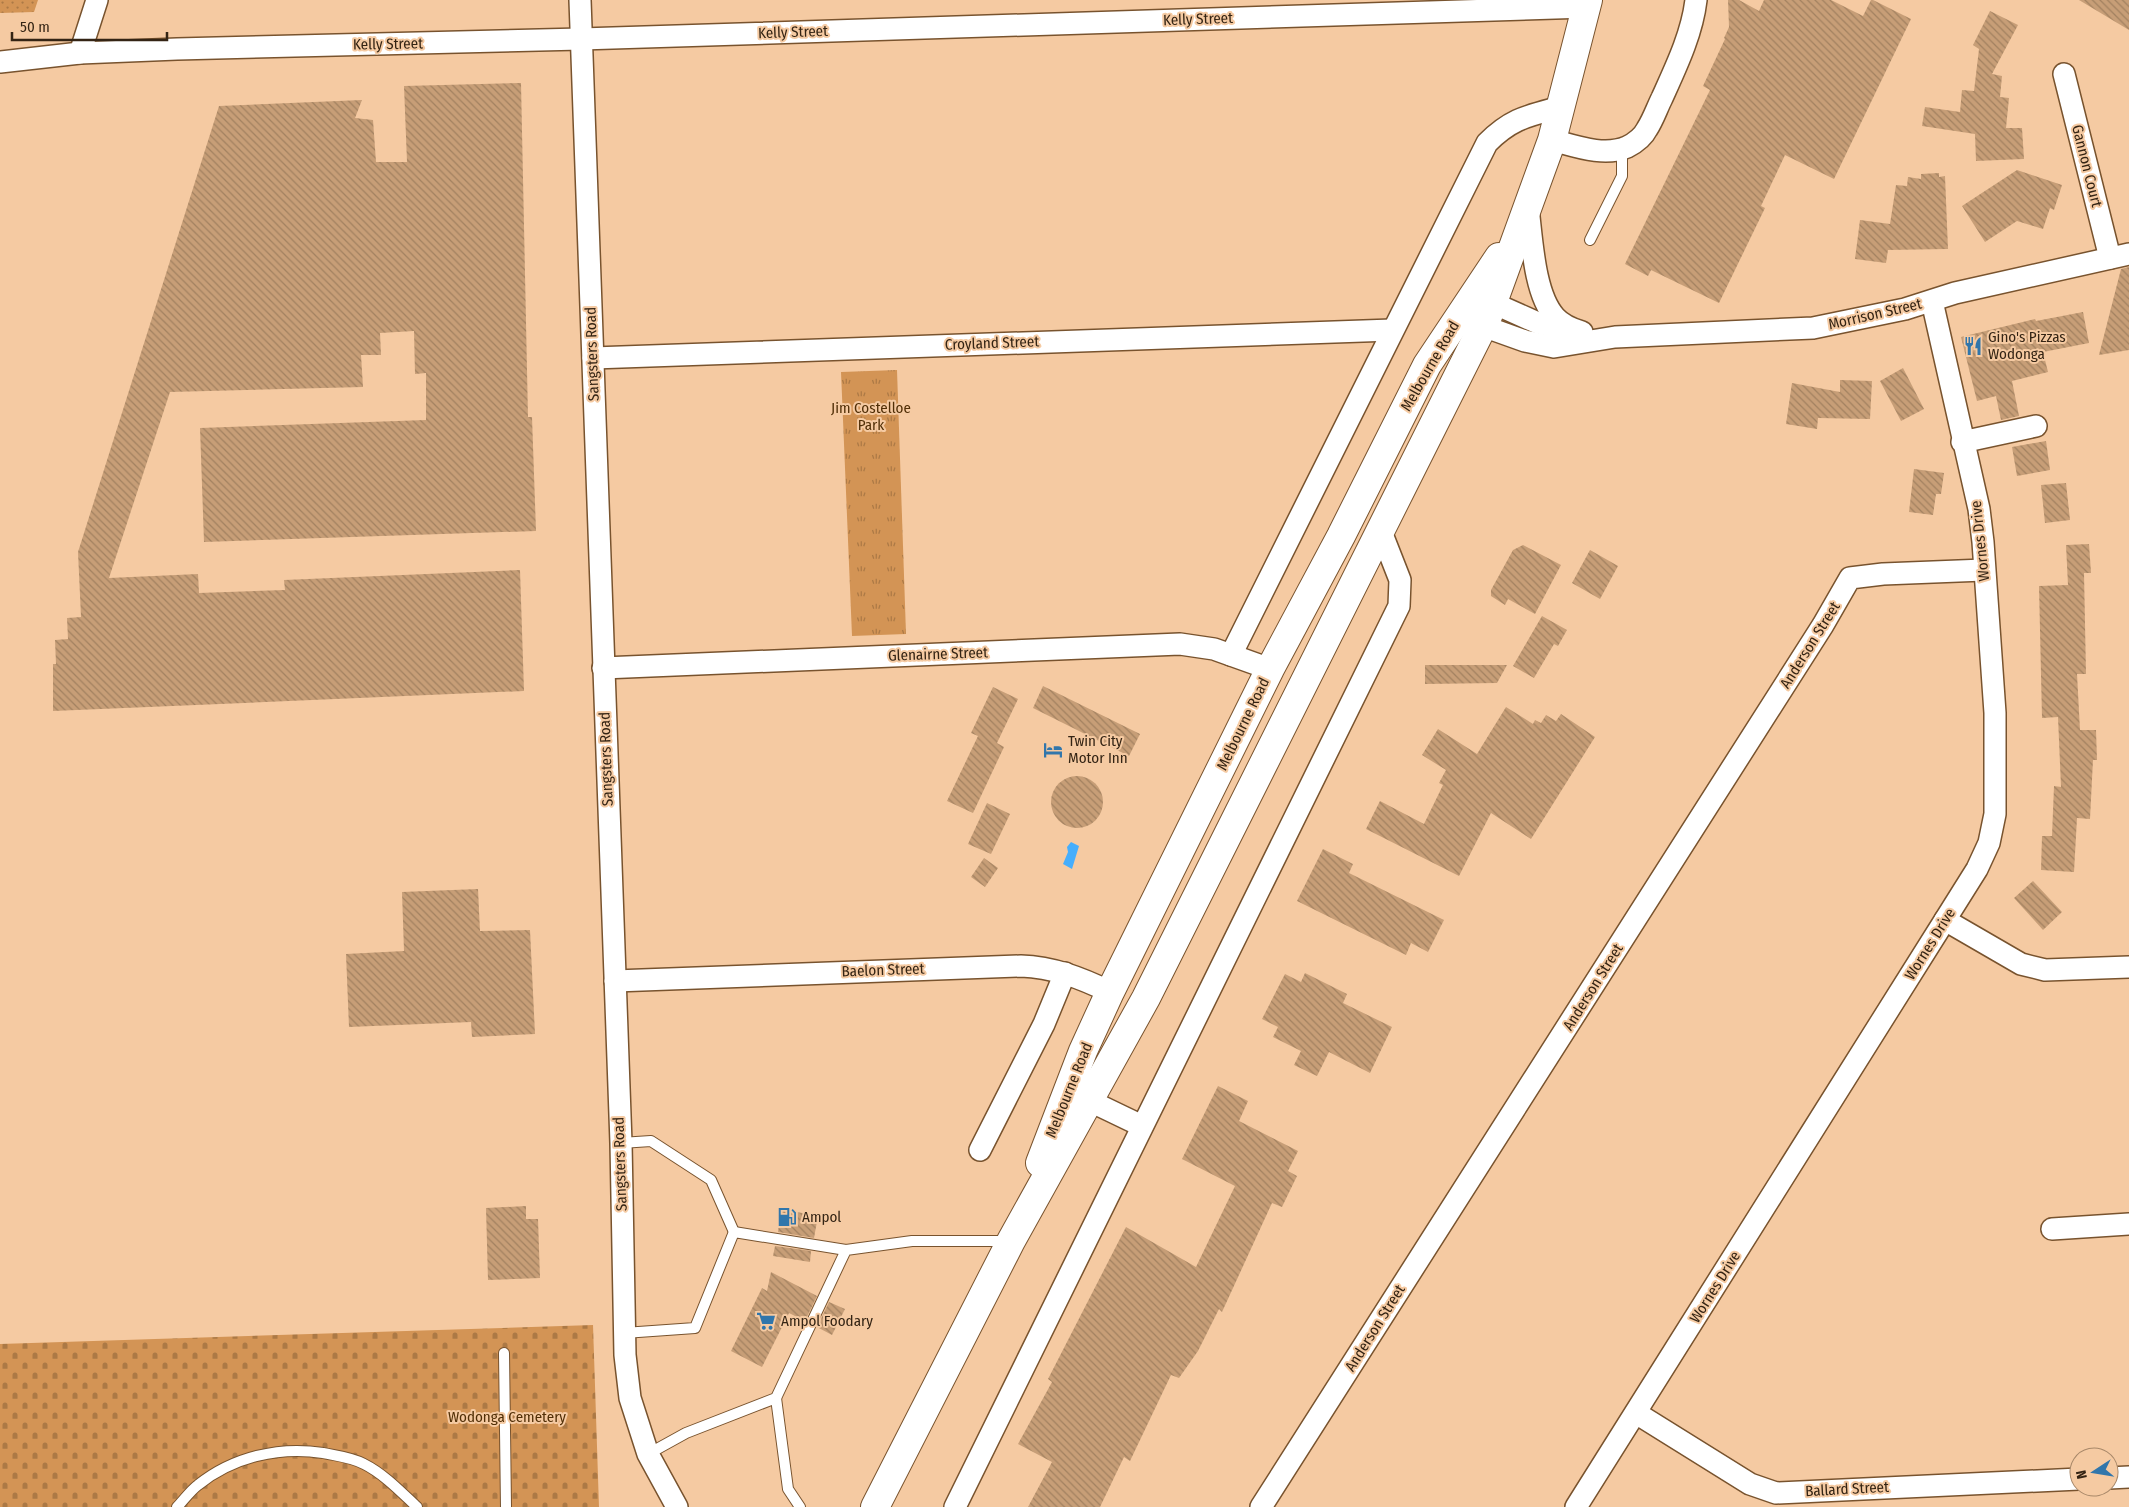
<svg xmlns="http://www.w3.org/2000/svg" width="2129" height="1507" font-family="'Fira Sans Condensed',sans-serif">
  <defs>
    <pattern id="grass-dots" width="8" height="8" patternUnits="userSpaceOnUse" patternTransform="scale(1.25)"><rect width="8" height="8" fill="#d39455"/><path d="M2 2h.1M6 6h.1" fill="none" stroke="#ac7945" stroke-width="1.8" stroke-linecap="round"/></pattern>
    <pattern id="cemetery-stones" width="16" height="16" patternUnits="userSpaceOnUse" patternTransform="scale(1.25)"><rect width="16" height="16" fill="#d39455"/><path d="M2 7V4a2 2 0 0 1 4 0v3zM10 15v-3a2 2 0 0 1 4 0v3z" fill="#ac7945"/></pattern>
    <pattern id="park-tufts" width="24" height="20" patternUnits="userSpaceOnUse" patternTransform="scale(1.25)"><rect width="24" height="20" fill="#d39455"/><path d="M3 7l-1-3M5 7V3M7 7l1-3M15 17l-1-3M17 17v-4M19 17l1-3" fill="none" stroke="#ac7945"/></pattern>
    <pattern id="building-back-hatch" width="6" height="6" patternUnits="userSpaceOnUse" patternTransform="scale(1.25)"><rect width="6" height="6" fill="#c79e77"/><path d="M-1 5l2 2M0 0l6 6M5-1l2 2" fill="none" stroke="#a28160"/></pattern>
  </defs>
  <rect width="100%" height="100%" fill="#f5caa2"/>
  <path fill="url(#grass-dots)" d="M0 0H38L34 12 0 13Z"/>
  <path fill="url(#cemetery-stones)" d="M593 1325 599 1507H0V1344Z"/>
  <path fill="url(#park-tufts)" d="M897 370 906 634 852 636 841 372Z"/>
  <path fill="#46aefc" d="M1071 842 1079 846 1072 869 1063 864 1068 852 1067 847Z"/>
  <g fill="url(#building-back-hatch)">
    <path d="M1728 0H1739L1759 11 1764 0H1831L1863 16 1871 0H1873L1911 19 1834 179 1785 155 1761 206 1765 208 1719 303 1651 270 1648 276 1625 264 1710 90 1703 86 1725 39 1724 38 1729 27Z"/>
    <path d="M2079 0H2129V30Z"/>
    <path d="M1990 11 2018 25 1992 74 2002 76 2000 97 2009 98 2006 128H2022L2024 159 1976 161 1975 134 1922 126 1925 107 1960 112 1962 90 1974 91 1979 49 1973 45Z"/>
    <path d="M521 83 528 417H532L536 531 204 542 200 428 426 420V373L415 374 414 331 380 333 381 355H361L363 387 170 392 109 578 198 574 199 593 285 590 284 580 520 570 524 691 53 711V664H56L55 640 68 639 67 618 81 617 78 552 219 106 362 100 355 118 373 120 376 162H407L404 86Z"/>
    <path d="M2017 170 2062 185 2054 210 2050 208 2043 229 2017 221 1985 242 1962 206Z"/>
    <path d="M1939 173V177L1945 176 1948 249 1888 250 1886 263 1855 259 1860 220 1890 224 1896 185 1907 186 1908 177 1921 179V174Z"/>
    <path d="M2129 267V350L2099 355 2121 269Z"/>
    <path d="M2083 312 2089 343 2043 352 2048 372 2012 381 2019 416 2001 420 1996 396 1977 401 1961 337 2035 319 2036 321Z"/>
    <path d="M1903 368 1924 409 1901 421 1880 381Z"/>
    <path d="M1840 380 1872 381 1870 419 1818 418 1817 429 1786 424 1792 383 1840 392Z"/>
    <path d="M2046 441 2050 470 2017 476 2012 447Z"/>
    <path d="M1914 469 1944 473 1941 494H1936L1933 515 1909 512Z"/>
    <path d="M2066 483 2070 520 2045 523 2041 485Z"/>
    <path d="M2089 544 2091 573H2084L2086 674H2077L2080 730H2096L2097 760H2093L2090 819 2077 818 2074 872 2041 870 2042 836H2052L2054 786 2061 787 2058 717 2042 718 2039 586 2068 585 2066 545Z"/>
    <path d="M1523 545 1561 565 1535 614 1508 599 1505 605 1491 596V590L1513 550Z"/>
    <path d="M1590 550 1618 566 1600 599 1572 583Z"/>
    <path d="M1542 616 1567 630 1558 646 1554 644 1534 678 1513 666Z"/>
    <path d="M1425 665H1507L1497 683 1425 684Z"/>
    <path d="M1043 686 1140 734 1129 756 1033 708Z"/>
    <path d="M993 687 1018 699 997 743 1004 747 973 813 947 801 978 736 971 733Z"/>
    <path d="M1506 707 1533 724 1535 720 1541 723 1546 715 1556 721 1561 714 1595 737 1531 839 1491 813 1459 876 1366 829 1380 801 1424 824 1443 785 1439 783 1446 770 1422 755 1438 729 1477 754Z"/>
    <circle cx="1077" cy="802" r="26"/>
    <path d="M987 803 1010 814 991 854 968 844Z"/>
    <path d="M1323 849 1353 864 1349 873 1444 920 1428 952 1411 943 1406 955 1297 901Z"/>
    <path d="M984 858 998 868 985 887 971 877Z"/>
    <path d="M2033 881 2062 912 2043 930 2014 898Z"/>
    <path d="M478 889 480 931 530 930 535 1034 472 1037 471 1022 349 1027 346 954 404 951 402 892Z"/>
    <path d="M1305 973 1347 994 1343 1003 1392 1027 1370 1073 1329 1052 1317 1076 1294 1065 1301 1051 1273 1037 1278 1027 1262 1019 1285 974 1301 982Z"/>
    <path d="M1218 1086 1248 1101 1239 1121 1298 1151 1288 1171 1297 1176 1282 1207 1272 1203 1222 1312 1219 1309 1198 1351 1179 1378 1171 1375 1130 1461 1124 1457 1100 1507H1028L1052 1462 1018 1444 1052 1382 1048 1379 1126 1227 1196 1267 1235 1186 1182 1159Z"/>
    <path d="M526 1206V1219H538L540 1278 488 1280 486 1208Z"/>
    <path d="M781 1209 818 1216 814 1238 778 1232Z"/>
    <path d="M775 1246 811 1251 810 1262 773 1256Z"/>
    <path d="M771 1272 817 1296 805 1321 789 1313 762 1367 731 1351 762 1288 767 1291Z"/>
    <path d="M829 1302 845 1309 832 1335 817 1327Z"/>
  </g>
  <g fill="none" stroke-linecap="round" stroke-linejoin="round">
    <g stroke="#78532e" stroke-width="12">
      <g id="service">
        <path d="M1590 240 1622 176V149"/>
        <path d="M621 1143 651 1141 711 1180 734 1232"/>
        <path d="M624 1333 695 1328 734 1232 846 1250"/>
        <path d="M504 1353 506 1507"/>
        <path d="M776 1398 788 1489 800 1507"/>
        <path d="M648 1454 686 1433 776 1398 846 1250 912 1241H1007"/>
        <path d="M177 1507C184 1500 190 1491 198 1485 233 1457 279 1446 323 1453 337 1456 351 1457 364 1464 384 1474 401 1492 417 1507"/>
      </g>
    </g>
    <g stroke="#78532e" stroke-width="24">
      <g id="minor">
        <path d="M580 0 621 1143 625 1355 630 1398 648 1454 677 1507"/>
        <path d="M80 53 97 0"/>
        <path d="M0 62 80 53 177 49 581 39 1587 7"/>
        <path d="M2064 74 2110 258"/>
        <path d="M1552 140C1575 146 1604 157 1627 147 1635 143 1643 137 1647 129 1653 120 1657 108 1662 98 1676 67 1692 34 1696 0"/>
        <path d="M1528 208C1532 239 1534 294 1555 317 1562 325 1572 329 1582 332"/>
        <path d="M1493 303 1538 323 1570 330"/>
        <path d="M1483 326 1525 341 1554 347 1615 337 1813 328 1905 309 1955 293 2129 254"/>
        <path d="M593 358 1392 330"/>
        <path d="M1962 442 2036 426"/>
        <path d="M1231 655 1487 143C1512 118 1528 116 1561 107"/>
        <path d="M603 668 1180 644 1214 649 1270 669"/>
        <path d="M1945 920 2021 964 2045 970 2129 967"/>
        <path d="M615 981 1021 966C1053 967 1081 978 1110 992"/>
        <path d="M1090 1101 1142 1126"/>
        <path d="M980 1150 1044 1024 1065 973"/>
        <path d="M2052 1229 2129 1224"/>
        <path d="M1636 1413 1750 1484 1776 1493 2079 1479"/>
        <path d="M2109 1478 2129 1477"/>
        <path d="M955 1507 1399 606 1400 580 1380 529"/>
        <path d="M1261 1507 1823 625 1850 578 1883 574 1984 570"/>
        <path d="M1576 1507 1945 920 1977 869 1989 843 1995 814V713L1983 542 1979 509 1932 301"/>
      </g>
    </g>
    <g stroke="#78532e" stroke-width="30">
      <g id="secondary">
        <path d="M1040 1163 1083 1051 1110 992 1270 669 1341 536 1427 365 1499 257"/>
        <path d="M875 1507 1011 1241 1146 998 1488 316 1552 140 1588 0"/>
      </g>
    </g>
    <use href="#service" stroke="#fff" stroke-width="10"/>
    <use href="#minor" stroke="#fff" stroke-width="21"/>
    <use href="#secondary" stroke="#fff" stroke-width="28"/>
  </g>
  <defs>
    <g id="restaurant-bare" transform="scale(1.5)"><path d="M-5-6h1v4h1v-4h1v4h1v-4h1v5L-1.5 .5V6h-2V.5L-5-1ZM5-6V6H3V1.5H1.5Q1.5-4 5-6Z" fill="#3176ab" stroke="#f5caa2" stroke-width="2.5" paint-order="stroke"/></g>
    <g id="hotel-bare" transform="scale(1.5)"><path d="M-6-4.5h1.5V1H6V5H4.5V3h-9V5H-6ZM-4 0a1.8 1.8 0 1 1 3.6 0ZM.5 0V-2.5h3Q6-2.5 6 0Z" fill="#3176ab" stroke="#f5caa2" stroke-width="2.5" paint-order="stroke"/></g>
    <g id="fuel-bare" transform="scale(1.5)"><path d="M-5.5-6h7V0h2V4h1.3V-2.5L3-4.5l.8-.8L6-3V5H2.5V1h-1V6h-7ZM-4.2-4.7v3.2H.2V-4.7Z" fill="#3176ab" stroke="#f5caa2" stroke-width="2.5" paint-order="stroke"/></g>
    <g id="supermarket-bare" transform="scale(1.5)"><path d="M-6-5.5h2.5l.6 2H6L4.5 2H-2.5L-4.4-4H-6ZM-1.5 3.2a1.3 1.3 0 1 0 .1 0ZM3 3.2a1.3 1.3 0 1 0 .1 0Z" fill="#3176ab" stroke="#f5caa2" stroke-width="2.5" paint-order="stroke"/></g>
  </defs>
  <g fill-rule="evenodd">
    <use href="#restaurant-bare" x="1973" y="346"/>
    <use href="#hotel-bare" x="1053" y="750"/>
    <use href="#fuel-bare" x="787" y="1217"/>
    <use href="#supermarket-bare" x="766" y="1321"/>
  </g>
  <g text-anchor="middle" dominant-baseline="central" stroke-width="4" stroke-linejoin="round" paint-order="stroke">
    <g font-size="15" fill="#342414" stroke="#f5caa2">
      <text transform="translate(1198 19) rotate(-2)">Kelly Street</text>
      <text transform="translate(793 32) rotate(-2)">Kelly Street</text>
      <text transform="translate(388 44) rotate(-1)">Kelly Street</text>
      <text transform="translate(2087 166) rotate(76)">Gannon Court</text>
      <text transform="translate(1875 314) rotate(-13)">Morrison Street</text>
      <text transform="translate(992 343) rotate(-2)">Croyland Street</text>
      <text transform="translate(592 354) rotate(-92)">Sangsters Road</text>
      <text transform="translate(1430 366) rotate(-60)">Melbourne Road</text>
      <text transform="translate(1980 541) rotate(-96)">Wornes Drive</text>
      <text transform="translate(1810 645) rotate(-58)">Anderson Street</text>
      <text transform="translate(938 654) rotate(-2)">Glenairne Street</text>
      <text transform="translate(1243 724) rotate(-64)">Melbourne Road</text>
      <text transform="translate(606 759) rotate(-92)">Sangsters Road</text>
      <text transform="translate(1930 944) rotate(-58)">Wornes Drive</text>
      <text transform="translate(883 970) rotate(-2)">Baelon Street</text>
      <text transform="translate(1593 987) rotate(-58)">Anderson Street</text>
      <text transform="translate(1069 1090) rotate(-68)">Melbourne Road</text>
      <text transform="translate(620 1164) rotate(-92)">Sangsters Road</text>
      <text transform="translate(1715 1287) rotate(-58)">Wornes Drive</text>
      <text transform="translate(1375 1328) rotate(-58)">Anderson Street</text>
      <text transform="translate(1847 1489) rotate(-3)">Ballard Street</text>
    </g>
    <g font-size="15" fill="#342414" stroke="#f5caa2" text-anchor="start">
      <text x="1988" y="337">Gino's Pizzas<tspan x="1988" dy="17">Wodonga</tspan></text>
      <text x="1068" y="741">Twin City<tspan x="1068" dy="17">Motor Inn</tspan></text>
      <text x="802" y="1217">Ampol</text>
      <text x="781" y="1321">Ampol Foodary</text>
    </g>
    <g font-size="15" fill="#512f07" stroke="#f5caa2">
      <text x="871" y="408">Jim Costelloe<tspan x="871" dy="17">Park</tspan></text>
      <text x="507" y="1417">Wodonga Cemetery</text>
    </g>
  </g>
  <g transform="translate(2094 1472) rotate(258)"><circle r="24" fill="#f5caa2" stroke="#a88869"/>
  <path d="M0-4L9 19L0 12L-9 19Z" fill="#3176ab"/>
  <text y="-8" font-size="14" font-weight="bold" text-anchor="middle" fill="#342414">N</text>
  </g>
  <path d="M12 32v8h155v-8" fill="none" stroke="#342414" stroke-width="2.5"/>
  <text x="20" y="32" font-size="15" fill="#342414" stroke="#f5caa2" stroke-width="4" paint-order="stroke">50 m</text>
</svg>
